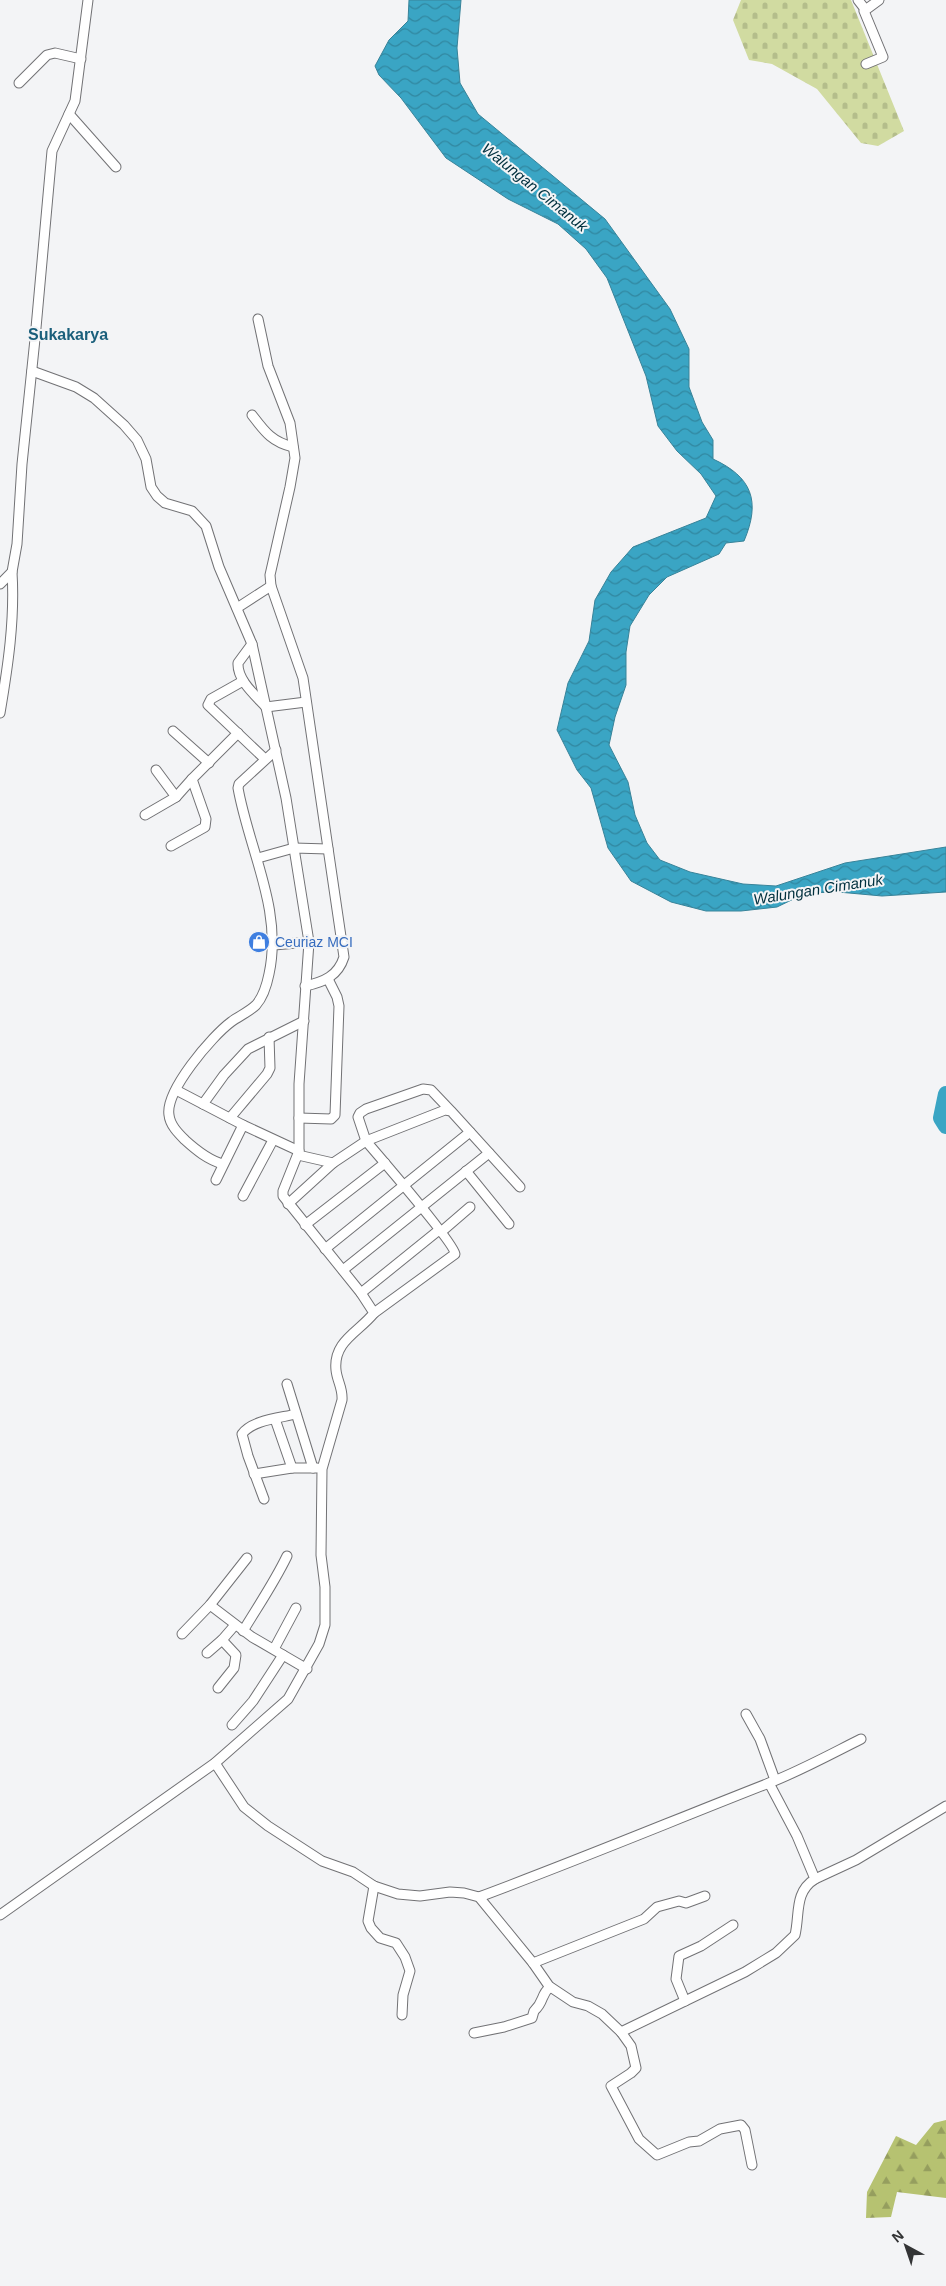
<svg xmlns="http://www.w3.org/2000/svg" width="946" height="2286" font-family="Arial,sans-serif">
  <defs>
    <pattern id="forest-firs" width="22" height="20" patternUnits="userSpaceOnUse" patternTransform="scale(1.25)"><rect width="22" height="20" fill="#b6c271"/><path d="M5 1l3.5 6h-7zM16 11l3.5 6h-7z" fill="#959e5e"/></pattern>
    <pattern id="cemetery-stones" width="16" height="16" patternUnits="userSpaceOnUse" patternTransform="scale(1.25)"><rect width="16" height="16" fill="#d1dba1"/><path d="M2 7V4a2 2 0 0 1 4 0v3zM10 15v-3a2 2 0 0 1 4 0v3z" fill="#b4bd8b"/></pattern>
    <pattern id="water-waves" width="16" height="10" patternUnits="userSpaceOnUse" patternTransform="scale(1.25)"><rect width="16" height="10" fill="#3aa5c4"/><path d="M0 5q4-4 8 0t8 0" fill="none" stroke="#3187a0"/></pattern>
  </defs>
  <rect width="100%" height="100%" fill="#f3f4f6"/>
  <path fill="url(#forest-firs)" d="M946 2120V2198L897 2192 891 2217 866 2218 867 2192 896 2136 916 2145 934 2123Z"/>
  <path fill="url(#cemetery-stones)" d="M741 0H851L904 131 878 146 861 143 817 89 772 64 749 60 733 20Z"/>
  <path fill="url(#water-waves)" stroke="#388399" d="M409 0H461L457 48 460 83 478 114 605 219 670 309 689 349V387L702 422 713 440V459C752 477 761 501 744 541L726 543 719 554 667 577 649 595 630 626 626 652V685L615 717 609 745 628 782 635 815 647 843 660 860 690 872 743 884 776 886 845 863 946 847V892L882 896 838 892 806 893 777 907 741 911H706L671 902 631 881 608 848 591 788 577 770 557 730 568 683 589 641 595 600 611 572 633 547 706 518 716 496 701 474 677 451 658 426 646 376 607 278 586 249 558 224 508 199 446 158 401 98 379 75 375 66 389 40 408 21Z"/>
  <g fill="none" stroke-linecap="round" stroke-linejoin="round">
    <path stroke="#3aa5c4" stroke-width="16" d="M946 1094 941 1118 946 1126"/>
    <g stroke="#727275" stroke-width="11">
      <g id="minor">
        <path d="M858 0 865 9"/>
        <path d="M866 64 883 57 864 11 879 0"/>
        <path d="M19 83 47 55 55 53 81 59"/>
        <path d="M69 114 116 167"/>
        <path d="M258 319 268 366 290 423 295 458 290 487 270 575 271 586 303 678 344 957C338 976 324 982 305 986"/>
        <path d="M252 415C265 432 272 442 293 447"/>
        <path d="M0 584 12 572 17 544 22 464 35 339 52 151 75 101 88 0"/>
        <path d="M237 608 271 586"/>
        <path d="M252 644 238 663C237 680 255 695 266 707L306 702"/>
        <path d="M243 681 211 699 208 705 265 759"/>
        <path d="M0 713C8 666 15 619 12 572"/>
        <path d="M173 731 209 763"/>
        <path d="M156 770 176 797"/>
        <path d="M145 815 176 797 192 779"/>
        <path d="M171 846 205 827 206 819 192 779 238 733"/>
        <path d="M258 858 294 848 328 849"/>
        <path d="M274 945 309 942"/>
        <path d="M176 1090 243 1125"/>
        <path d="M203 1104 224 1075 248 1049 304 1021"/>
        <path d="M451 1111 431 1090 423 1089 366 1109 360 1113 358 1117 366 1141 445 1110 451 1111 520 1187"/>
        <path d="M230 1118 267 1074 270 1068 269 1037"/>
        <path d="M299 1118 331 1119 335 1115 339 1006 337 997 328 979"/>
        <path d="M298 1155 333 1163"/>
        <path d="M223 1164C208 1160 196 1150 185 1140 178 1133 170 1125 169 1115 165 1091 212 1036 231 1022 239 1016 249 1012 256 1005 263 997 267 984 269 974 283 910 249 850 238 788L239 784 276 750"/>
        <path d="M466 1171 509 1224"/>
        <path d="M216 1180 243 1125 299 1151"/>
        <path d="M243 1196 273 1140"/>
        <path d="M288 1204 333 1163 366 1141C378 1155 455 1244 455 1254L374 1313"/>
        <path d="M305 1225 385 1163"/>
        <path d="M441 1232 470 1207"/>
        <path d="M325 1249 470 1132"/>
        <path d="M343 1270 489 1153"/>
        <path d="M361 1293 439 1230"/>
        <path d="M287 1384 313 1468"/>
        <path d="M275 1419 292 1468"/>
        <path d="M254 1474 292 1468H317"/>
        <path d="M264 1499 248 1456 242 1434C252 1420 280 1418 296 1414"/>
        <path d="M210 1605 252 1637 307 1669"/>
        <path d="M243 1631C258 1606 274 1583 287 1556"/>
        <path d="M182 1634 210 1605 247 1558"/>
        <path d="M274 1649 296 1608"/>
        <path d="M207 1653 222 1640"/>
        <path d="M218 1688 234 1668 236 1655 222 1640 235 1625"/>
        <path d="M746 1714 760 1739 775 1780"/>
        <path d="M232 1725 253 1701 283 1655"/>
        <path d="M215 1763 244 1807 268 1826 322 1861 353 1872 374 1886 398 1894 420 1896 450 1892 464 1893 479 1897 533 1963 549 1986 573 2002 588 2006 602 2014 621 2032 631 2046 636 2068 631 2073 611 2086 639 2139 657 2155 689 2142 699 2141 720 2129 741 2125 745 2130 752 2165"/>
        <path d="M815 1879 856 1860 946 1806"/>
        <path d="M374 1886 368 1921 371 1928 380 1938 396 1943 405 1957 410 1971 403 1995 402 2015"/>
        <path d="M479 1897C576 1861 672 1821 769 1783 800 1771 831 1754 861 1739"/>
        <path d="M0 1915 215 1763 288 1699 319 1644 325 1625V1587L321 1555 322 1469 342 1400C343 1388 337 1381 336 1370 333 1341 359 1332 374 1313L361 1293 283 1196V1191L299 1151V1084L309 942 286 798 252 644 219 567 206 526 192 511 165 503 157 496 151 487 146 459 137 440 124 425 94 398 76 387 32 371"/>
        <path d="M533 1963 644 1919 657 1907 679 1901 686 1903 705 1896"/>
        <path d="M685 2001 676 1979 679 1956 701 1946 733 1925"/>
        <path d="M621 2032 745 1972 776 1953 795 1935C800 1914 794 1892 815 1879L797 1836 769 1783"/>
        <path d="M474 2033 504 2027 532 2018 534 2011C545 2001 540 1995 550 1987"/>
      </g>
    </g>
    <use href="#minor" stroke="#fff" stroke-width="9"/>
  </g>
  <defs>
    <g id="shop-disc" transform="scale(1.125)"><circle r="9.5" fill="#3f7fe0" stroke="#f3f4f6"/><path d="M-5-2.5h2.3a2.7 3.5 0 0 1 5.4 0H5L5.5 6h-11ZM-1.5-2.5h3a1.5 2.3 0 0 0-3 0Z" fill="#fff"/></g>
  </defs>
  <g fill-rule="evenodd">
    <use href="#shop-disc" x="259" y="942"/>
  </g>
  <g text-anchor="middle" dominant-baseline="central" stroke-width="4" stroke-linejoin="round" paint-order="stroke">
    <g font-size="14" fill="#366cbe" stroke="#f3f4f6" text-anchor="start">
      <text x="275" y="942">Ceuriaz MCI</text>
    </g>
    <g font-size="15" font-style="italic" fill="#00303e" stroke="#f3f4f6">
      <text transform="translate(535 187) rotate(39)">Walungan Cimanuk</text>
      <text transform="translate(818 889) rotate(-9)">Walungan Cimanuk</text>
    </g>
    <g font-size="16" font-weight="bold" fill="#1a5f7b" stroke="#f3f4f6">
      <text x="68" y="334">Sukakarya</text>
    </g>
  </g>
  <g transform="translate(906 2246) rotate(320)" stroke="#f3f4f6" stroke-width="4" paint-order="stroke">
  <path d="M0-4L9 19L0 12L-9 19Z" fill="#333435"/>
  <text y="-8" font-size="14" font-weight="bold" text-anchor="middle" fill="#333435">N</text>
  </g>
</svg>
